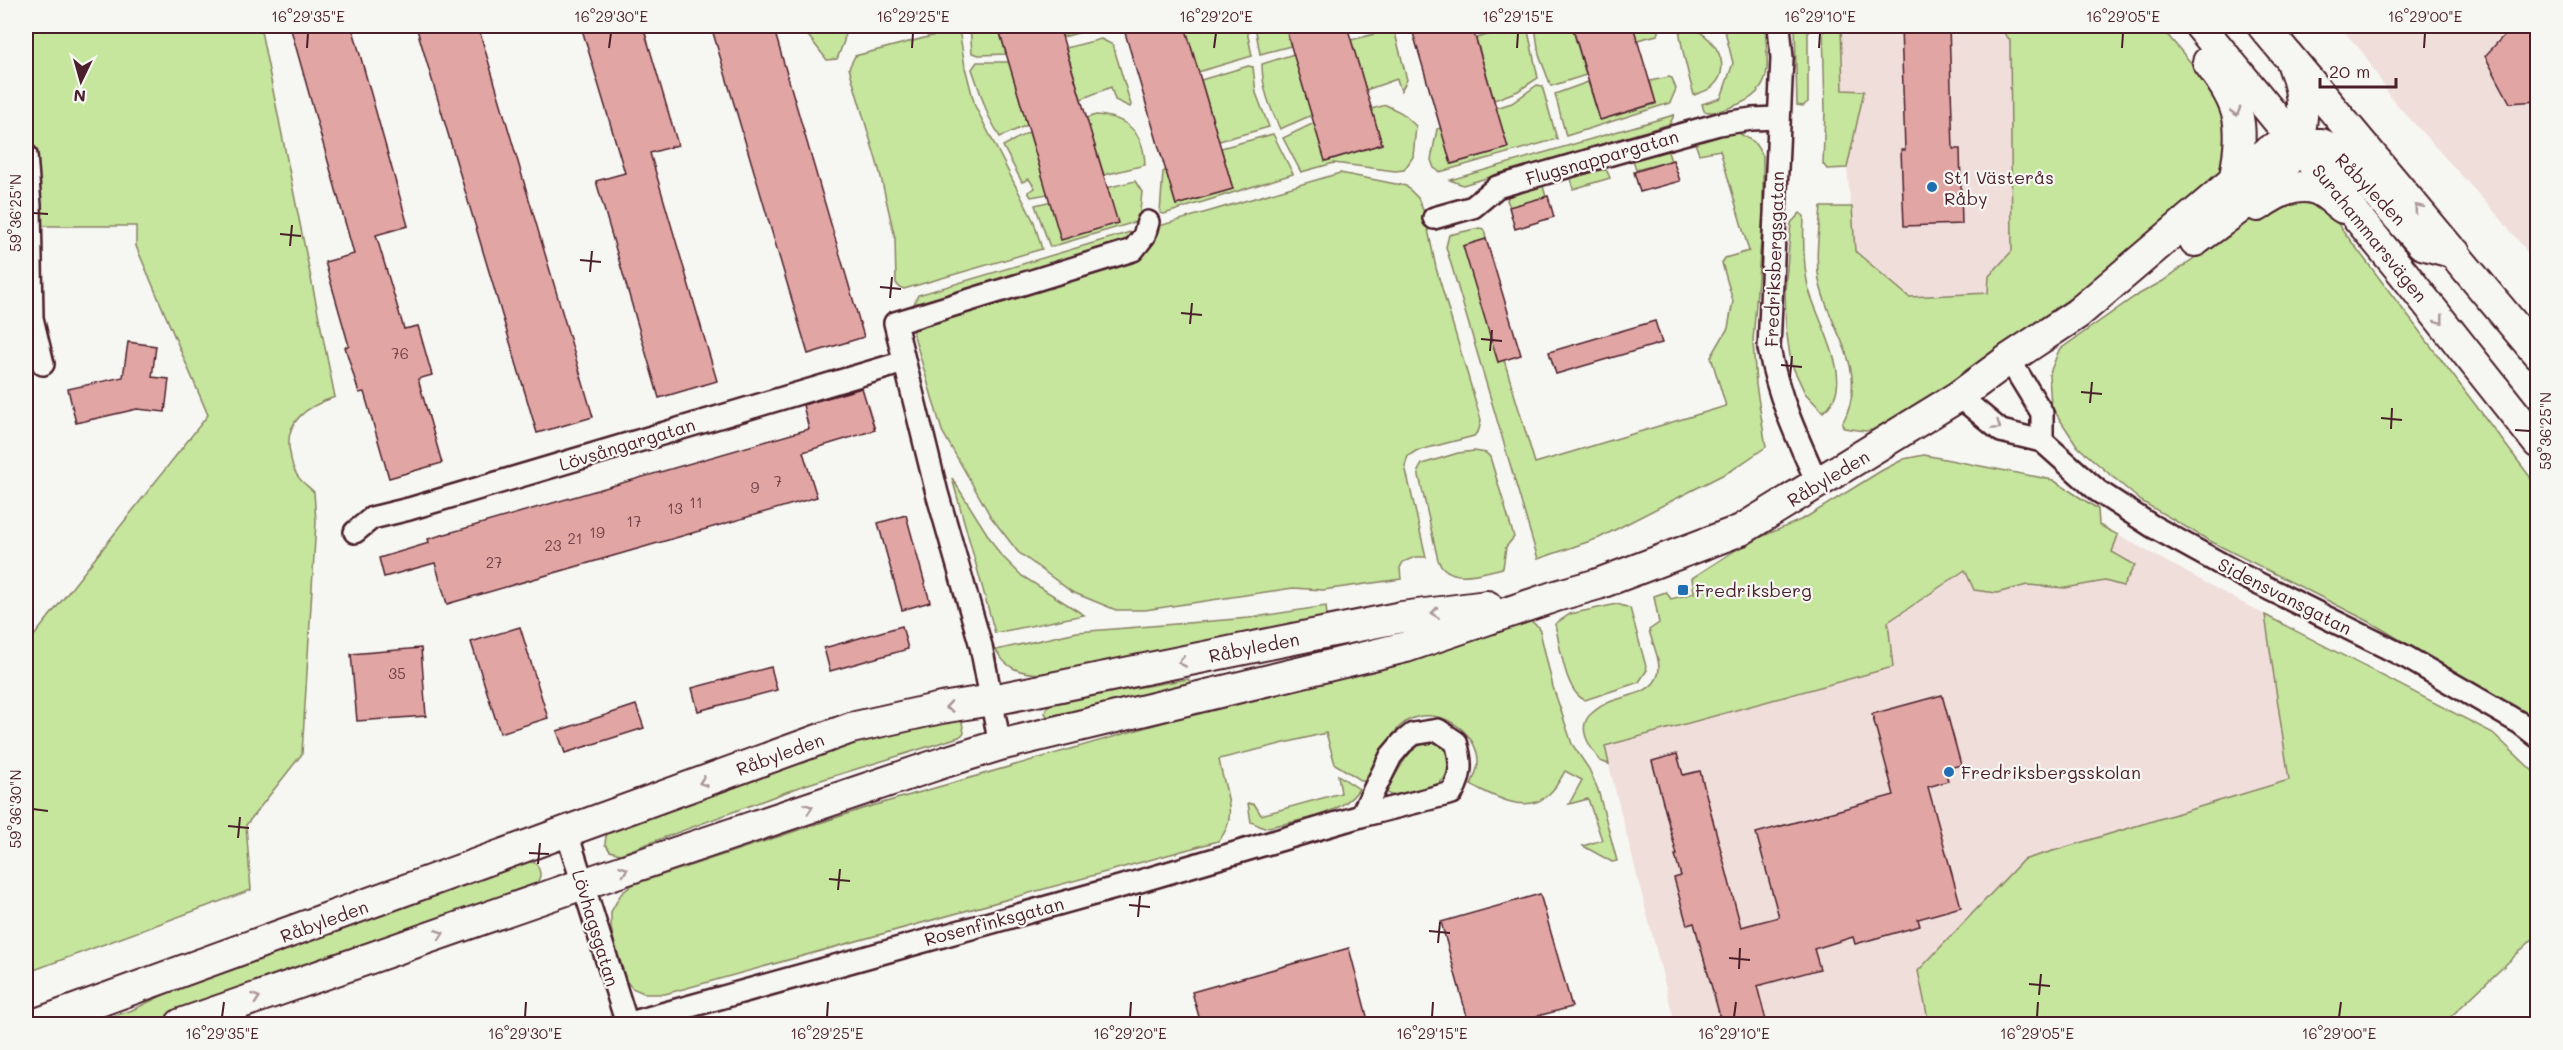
<svg xmlns="http://www.w3.org/2000/svg" width="2563" height="1050" font-family="Mali,sans-serif">
  <rect width="100%" height="100%" fill="#f6f6f2"/>
  <filter id="ink" filterUnits="userSpaceOnUse"><feTurbulence type="fractalNoise" baseFrequency=".0167" numOctaves="2"/><feDisplacementMap in="SourceGraphic" scale="12" xChannelSelector="R" yChannelSelector="G"/><feConvolveMatrix kernelMatrix="1 2 1 2 8 2 1 2 1" color-interpolation-filters="sRGB"/></filter>
  <g filter="url(#ink)">
    <g fill="#f0dedb">
      <path d="M1841 26H1998L2010 40 2012 252 1989 276 1988 293 1910 297 1855 251 1847 168 1863 92 1843 90Z"/>
      <path d="M2339 26H2537V264L2500 218 2392 99 2364 54Z"/>
      <path d="M2099 525 2265 615 2289 780 2023 860 1918 970 1929 1024H1675L1604 746 1893 667 1888 622 1965 570Z"/>
    </g>
    <g fill="#c6e59d" stroke="#888264" stroke-width="1.5">
      <path d="M26 26H260L335 397C308 406 283 421 290 453 291 460 293 469 297 475 301 482 309 487 314 492L316 522 302 754 246 825 251 890 26 973V646L208 415 136 246V226H26Z"/>
      <path d="M803 26H846L844 41 837 59 827 60 806 33Z"/>
      <path d="M970 26H998L1006 54 979 55 972 53Z"/>
      <path d="M1059 26H1096L1092 29 1063 37Z"/>
      <path d="M1185 26H1246L1252 56 1198 72Z"/>
      <path d="M1255 26H1285L1291 46 1260 54Z"/>
      <path d="M1522 26H1527L1538 78 1518 91 1494 100 1476 38Z"/>
      <path d="M1535 26H1572L1586 75 1551 86 1539 55Z"/>
      <path d="M1633 26H1657L1659 32 1657 35 1637 40Z"/>
      <path d="M1680 26C1707 25 1738 65 1712 87 1707 91 1700 93 1694 95 1691 85 1677 32 1680 26Z"/>
      <path d="M1712 26H1765C1767 65 1777 92 1731 107 1721 110 1714 114 1704 111L1702 104 1721 98 1733 63 1725 31Z"/>
      <path d="M1795 26H1808V102L1803 106 1797 105Z"/>
      <path d="M1823 26H1841L1843 90 1864 91 1847 168 1827 169 1823 164 1825 110Z"/>
      <path d="M1998 26H2160L2225 103 2234 140 2220 177 2136 252 1883 429 1865 431 1844 428 1842 424C1872 369 1829 332 1819 280 1815 257 1819 230 1821 207H1852L1855 251 1909 297 1988 293 1989 276 2012 251 2010 40Z"/>
      <path d="M959 29 965 67 975 106 1034 222 1042 249 904 289 899 287 896 283 895 238 880 173 849 68 855 56Z"/>
      <path d="M1394 29 1407 80 1401 91 1397 79 1366 90 1351 40Z"/>
      <path d="M1101 39 1113 45 1131 105 1130 107 1115 100 1111 87 1081 99 1066 48Z"/>
      <path d="M1294 54 1312 115 1280 129C1270 107 1262 89 1262 64Z"/>
      <path d="M977 62H1009L1027 125 1000 137 988 115 972 69Z"/>
      <path d="M1248 66 1253 67 1256 93 1269 127 1219 141 1201 80Z"/>
      <path d="M1669 77 1672 78 1676 89 1670 103 1566 136 1555 94 1588 82 1600 120 1656 104 1650 81Z"/>
      <path d="M1537 85 1542 86 1557 139 1440 172 1434 168 1431 160 1437 129 1441 128 1452 164 1508 148 1496 108 1512 103Z"/>
      <path d="M1386 105 1402 113 1416 126 1413 157 1404 170 1395 171 1334 163 1301 172 1283 138 1314 123 1326 161 1382 144 1371 109Z"/>
      <path d="M1096 115C1128 117 1144 133 1145 165L1104 175 1086 118Z"/>
      <path d="M1674 115 1670 124 1463 185 1450 180Z"/>
      <path d="M1029 132 1048 194 1031 197 1028 192 1035 188 1029 179 1022 182 1003 146Z"/>
      <path d="M1724 133H1739L1754 142 1763 156V215L1753 341 1756 385 1766 447 1732 470 1599 538 1538 559 1446 247 1449 235 1479 228 1484 229 1486 239 1464 246 1498 362 1504 360 1535 463 1726 406 1711 357 1728 328 1733 301 1722 263 1725 258 1749 251 1720 150 1699 154 1695 143 1697 141Z"/>
      <path d="M1273 134 1293 174 1164 214 1160 213 1163 172 1166 170 1176 205 1233 189 1221 148Z"/>
      <path d="M1667 149 1671 161 1636 170 1633 159Z"/>
      <path d="M1602 169 1607 171 1610 178 1573 189 1571 178Z"/>
      <path d="M1340 173 1406 186 1418 198 1425 215 1436 268 1481 420 1479 430 1474 436 1416 451 1408 456 1405 466 1426 557H1415L1403 562 1400 568 1401 579 1323 590 1293 588 1145 610H1116L1072 592 1018 552 991 517 942 431 912 329 1128 262C1145 253 1153 245 1159 226Z"/>
      <path d="M1135 181 1142 192 1139 221 1050 247 1035 205Z"/>
      <path d="M1543 186 1546 197 1510 207 1507 200 1509 196Z"/>
      <path d="M2311 202 2332 216 2537 486V721L2370 622 2210 541 2141 501 2078 447 2051 406 2049 375 2059 350 2134 297 2163 281 2240 224 2273 203Z"/>
      <path d="M1800 213 1804 216C1803 240 1803 263 1808 286 1816 321 1860 384 1823 412L1805 393 1791 363 1786 328 1785 290 1791 223Z"/>
      <path d="M1137 230 1127 241 1113 248 914 304 918 295Z"/>
      <path d="M1474 451 1486 453 1490 457 1514 537 1506 547 1503 568C1481 573 1449 585 1438 560L1418 471 1422 464 1458 453Z"/>
      <path d="M1924 455 2053 480 2098 509 2099 525 2118 535 2112 552 2135 565 2123 586 2105 581 2065 588 2027 585 1997 593 1974 590 1965 570 1888 622 1893 667 1605 746 1609 764 1600 761C1590 747 1575 727 1592 713 1595 711 1599 707 1603 705 1619 695 1651 697 1658 675 1662 662 1652 643 1649 630L1659 623 1654 596 1666 592 1671 599 1694 593 1692 578 1745 544 1805 518 1881 471 1904 459Z"/>
      <path d="M952 478 999 553 1022 576 1084 615 995 633Z"/>
      <path d="M1617 604 1630 608 1647 670 1639 682 1585 700C1565 693 1560 644 1555 624L1570 614Z"/>
      <path d="M1326 606 1327 616 1316 622 1041 674C1020 673 1006 669 996 650L1077 632 1249 618Z"/>
      <path d="M2265 615 2493 733 2537 775V935L2443 1024H1929L1918 971 2023 860 2289 780Z"/>
      <path d="M1530 621 1539 627 1553 687 1572 744 1589 769 1598 790 1617 861 1612 862 1583 846 1602 840 1588 799 1569 804 1582 780 1565 771C1561 778 1556 788 1549 794 1527 816 1494 796 1471 785 1474 777 1479 768 1478 759 1475 728 1435 705 1407 721 1387 734 1379 763 1364 782L1335 764 1326 733 1219 759C1223 787 1241 818 1218 841L665 994H646L632 988 621 975 611 928V912L621 894 632 885 865 808 1503 625Z"/>
      <path d="M1188 679 1190 681 1189 684 1050 721 1045 713 1048 706 1053 702Z"/>
      <path d="M955 720 962 722 964 733 959 737 805 785 620 854 610 851 605 844 606 836 611 829 801 760 886 733Z"/>
      <path d="M1436 741 1446 745 1453 768C1442 790 1414 791 1392 796L1387 793 1388 788C1401 767 1409 742 1436 741Z"/>
      <path d="M1338 775 1359 789C1340 817 1294 821 1264 828L1251 822 1248 803 1255 805 1261 815 1341 793Z"/>
      <path d="M525 861 536 863C541 872 542 877 535 885L193 1009 160 1024H86L130 1011 178 988Z"/>
    </g>
    <g fill="#e1a6a4" stroke="#4a1f2b" stroke-width="1.5">
      <path d="M290 26H352L408 226 376 235 404 329 418 326 432 375 418 379 442 463 389 478 364 392 359 393 345 347 349 346 325 262 354 254Z"/>
      <path d="M416 26H478L593 417 537 433Z"/>
      <path d="M581 26H643L678 145 650 153 717 381 659 398 596 181 625 173Z"/>
      <path d="M711 26H773L864 337 808 354Z"/>
      <path d="M998 26H1059L1118 223 1061 240Z"/>
      <path d="M1123 26H1185L1233 189 1176 205Z"/>
      <path d="M1285 26H1347L1382 144 1325 161Z"/>
      <path d="M1411 26H1472L1508 148 1451 164Z"/>
      <path d="M1572 26H1633L1656 103 1600 120Z"/>
      <path d="M1901 26H1949L1953 149H1960L1962 224 1904 226 1901 150H1905Z"/>
      <path d="M2522 26H2538V101L2510 103 2485 56 2506 33Z"/>
      <path d="M1673 160 1680 181 1640 192 1634 172Z"/>
      <path d="M1548 196 1554 217 1515 229 1509 207Z"/>
      <path d="M1486 239 1521 355 1498 362 1463 246Z"/>
      <path d="M1655 321 1662 343 1556 374 1549 352Z"/>
      <path d="M128 342 156 346 152 377 169 379 165 412 137 409 76 423 68 389 123 377Z"/>
      <path d="M862 388 875 430 803 452 817 497 447 604 435 563 384 577 379 558 429 543 428 539 809 429 803 405Z"/>
      <path d="M906 515 930 602 902 610 878 523Z"/>
      <path d="M902 626 908 649 830 671 824 648Z"/>
      <path d="M520 627 548 718 500 733 471 642Z"/>
      <path d="M421 648 426 716 357 721 351 654Z"/>
      <path d="M771 667 777 690 698 711 692 688Z"/>
      <path d="M1942 695 1961 765 1945 769 1948 781 1928 787 1961 907 1918 919 1920 926 1855 944 1853 937 1814 949 1820 969 1757 986 1767 1024H1722L1694 923 1687 925 1674 878 1681 876 1675 855H1677L1652 761 1677 754 1683 775 1700 771 1741 927 1779 917 1756 833 1894 795 1872 714Z"/>
      <path d="M636 705 644 728 565 753 557 731Z"/>
      <path d="M1540 894 1572 1007 1507 1024H1469L1441 922Z"/>
      <path d="M1349 948 1369 1024H1201L1192 992Z"/>
    </g>
    <g fill="none" stroke-linecap="round" stroke-linejoin="round">
      <g stroke="#4a1f2b" stroke-width="26">
        <g id="street">
          <path d="M1779 26 1782 58 1769 348C1778 397 1798 440 1818 484"/>
          <path d="M26 155 30 205 32 318 43 364"/>
          <path d="M1434 218 1473 207 1497 187 1615 153 1719 124 1752 119 1778 118"/>
          <path d="M2009 359 2042 413V441"/>
          <path d="M1959 396 2001 431 2042 441 2098 491 2152 526 2241 575 2406 657 2520 723 2538 737"/>
          <path d="M355 532 372 518 409 509 904 362"/>
          <path d="M1000 745 981 646 937 493 895 323 1133 250 1144 236 1148 222"/>
          <path d="M566 830 627 1024"/>
          <path d="M626 1024 1137 882 1361 816 1452 793C1462 775 1462 762 1456 742L1438 730 1413 734 1402 743 1391 756 1361 816"/>
        </g>
      </g>
      <g stroke="#4a1f2b" stroke-width="34">
        <g id="secondary">
          <path d="M2200 26 2404 274 2538 443"/>
          <path d="M2263 26 2538 354"/>
          <path d="M2208 62C2244 110 2244 125 2234 183"/>
          <path d="M2258 206C2274 194 2295 182 2316 189 2325 192 2335 202 2343 208"/>
          <path d="M2195 241C2258 193 2328 157 2293 65"/>
          <path d="M36 1024 851 728 941 708 992 700 1402 617 1487 606"/>
          <path d="M181 1024 583 884 945 762 1000 745 1406 647 1556 596 1598 584 1741 530 1959 396 2009 359 2077 314 2270 150 2298 144H2321L2341 153 2422 244 2455 253"/>
        </g>
      </g>
      <use href="#street" stroke="#f6f6f2" stroke-width="21"/>
      <use href="#secondary" stroke="#f6f6f2" stroke-width="30"/>
    </g>
    <defs><path id="oneway-chevron" d="M-2-3.5L2.5 0L-2 3.5" fill="none" stroke-width="1.6" stroke-linecap="round" stroke-linejoin="round" transform="scale(1.5)"/></defs>
    <g stroke="#a99598">
      <use href="#oneway-chevron" transform="translate(2236 112) rotate(73)"/>
      <use href="#oneway-chevron" transform="translate(2418 208) rotate(-130)"/>
      <use href="#oneway-chevron" transform="translate(2440 320) rotate(52)"/>
      <use href="#oneway-chevron" transform="translate(1997 426) rotate(35)"/>
      <use href="#oneway-chevron" transform="translate(1435 613) rotate(172)"/>
      <use href="#oneway-chevron" transform="translate(1182 662) rotate(169)"/>
      <use href="#oneway-chevron" transform="translate(949 707) rotate(171)"/>
      <use href="#oneway-chevron" transform="translate(703 782) rotate(161)"/>
      <use href="#oneway-chevron" transform="translate(809 808) rotate(-19)"/>
      <use href="#oneway-chevron" transform="translate(624 870) rotate(-19)"/>
      <use href="#oneway-chevron" transform="translate(440 934) rotate(-19)"/>
      <use href="#oneway-chevron" transform="translate(256 998) rotate(-19)"/>
    </g>
  </g>
  <path fill="none" stroke="#4a1f2b" stroke-width="2" d="M307 48 308 33M609 48 611 33M912 48 913 33M1214 48 1216 33M1517 48 1518 33M1819 48 1820 33M2122 48 2123 33M2424 48 2425 33M33 213 48 214M280 234 301 236M290 246 292 225M580 260 601 262M590 272 592 251M880 287 901 289M890 298 892 277M1181 313 1202 315M1190 324 1192 303M1481 339 1502 341M1490 351 1492 330M1781 365 1802 367M1790 377 1792 356M2081 392 2102 394M2090 403 2092 382M2381 418 2402 420M2391 429 2392 408M2515 430 2530 431M33 809 48 811M228 826 249 828M238 838 240 817M529 853 549 854M538 864 540 843M829 879 850 881M838 890 840 869M1129 905 1150 907M1138 917 1140 896M1429 931 1450 933M1438 943 1440 922M1729 958 1750 960M1739 969 1740 948M2029 984 2050 986M2039 995 2041 974M222 1017 224 1002M525 1017 526 1002M827 1017 828 1002M1130 1017 1131 1002M1432 1017 1433 1002M1734 1017 1736 1002M2037 1017 2038 1002M2339 1017 2341 1002"/>
  <g fill="#1f6fb2" stroke="#f6f6f2" stroke-width="2">
    <circle cx="1932" cy="187" r="6"/>
    <rect x="1677" y="584" width="12" height="12" rx="3"/>
    <circle cx="1949" cy="772" r="6"/>
  </g>
  <g text-anchor="middle" dominant-baseline="central" stroke-width="4.5" stroke-linejoin="round" paint-order="stroke">
    <g font-size="15" fill="#704149">
      <text x="400" y="353">76</text>
      <text x="778" y="481">7</text>
      <text x="755" y="487">9</text>
      <text x="696" y="502">11</text>
      <text x="675" y="508">13</text>
      <text x="634" y="521">17</text>
      <text x="597" y="532">19</text>
      <text x="575" y="538">21</text>
      <text x="553" y="545">23</text>
      <text x="494" y="562">27</text>
      <text x="397" y="673">35</text>
    </g>
    <g font-size="18" fill="#4a1f2b" stroke="#f6f6f2">
      <text transform="translate(1602 157) rotate(-16)">Flugsnappargatan</text>
      <text transform="translate(2371 189) rotate(46)">Råbyleden</text>
      <text transform="translate(2370 233) rotate(51)">Surahammarsvägen</text>
      <text transform="translate(1774 259) rotate(-88)">Fredriksbergsgatan</text>
      <text transform="translate(627 444) rotate(-17)">Lövsångargatan</text>
      <text transform="translate(1828 478) rotate(-31)">Råbyleden</text>
      <text transform="translate(2285 596) rotate(27)">Sidensvansgatan</text>
      <text transform="translate(1254 647) rotate(-11)">Råbyleden</text>
      <text transform="translate(780 754) rotate(-20)">Råbyleden</text>
      <text transform="translate(324 921) rotate(-20)">Råbyleden</text>
      <text transform="translate(994 921) rotate(-15)">Rosenfinksgatan</text>
      <text transform="translate(596 928) rotate(73)">Lövhagsgatan</text>
    </g>
    <g font-size="18" fill="#4a1f2b" stroke="#f6f6f2" text-anchor="start">
      <text x="1944" y="177">St1 Västerås<tspan x="1944" dy="21">Råby</tspan></text>
      <text x="1695" y="590">Fredriksberg</text>
      <text x="1961" y="772">Fredriksbergsskolan</text>
    </g>
  </g>
  <rect width="2563" height="1050" fill="none" stroke="#f6f6f2" stroke-width="66"/>
  <g transform="translate(81 81) rotate(185)" stroke="#f6f6f2" stroke-width="4.5" paint-order="stroke">
  <path d="M0-4.5L10 22L0 15L-10 22Z" fill="#4a1f2b"/>
  <text y="-9" font-size="16" font-weight="bold" text-anchor="middle" fill="#4a1f2b">N</text>
  </g>
  <path d="M2320 78v9h76v-9" fill="none" stroke="#4a1f2b" stroke-width="3"/>
  <text x="2329" y="78" font-size="18" fill="#4a1f2b" stroke="#f6f6f2" stroke-width="4.5" paint-order="stroke">20 m</text>
  <rect x="33" y="33" width="2497" height="984" fill="none" stroke="#4a1f2b" stroke-width="2"/>
  <g font-size="15" text-anchor="middle" fill="#4a1f2b">
    <text x="308" y="22">16°29'35"E</text>
    <text x="611" y="22">16°29'30"E</text>
    <text x="913" y="22">16°29'25"E</text>
    <text x="1216" y="22">16°29'20"E</text>
    <text x="1518" y="22">16°29'15"E</text>
    <text x="1820" y="22">16°29'10"E</text>
    <text x="2123" y="22">16°29'05"E</text>
    <text x="2425" y="22">16°29'00"E</text>
    <text transform="translate(16 213) rotate(-90)" y="5">59°36'25"N</text>
    <text transform="translate(2546 431) rotate(-90)" y="5">59°36'25"N</text>
    <text transform="translate(16 809) rotate(-90)" y="5">59°36'30"N</text>
    <text x="222" y="1039">16°29'35"E</text>
    <text x="525" y="1039">16°29'30"E</text>
    <text x="827" y="1039">16°29'25"E</text>
    <text x="1130" y="1039">16°29'20"E</text>
    <text x="1432" y="1039">16°29'15"E</text>
    <text x="1734" y="1039">16°29'10"E</text>
    <text x="2037" y="1039">16°29'05"E</text>
    <text x="2339" y="1039">16°29'00"E</text>
  </g>
</svg>
